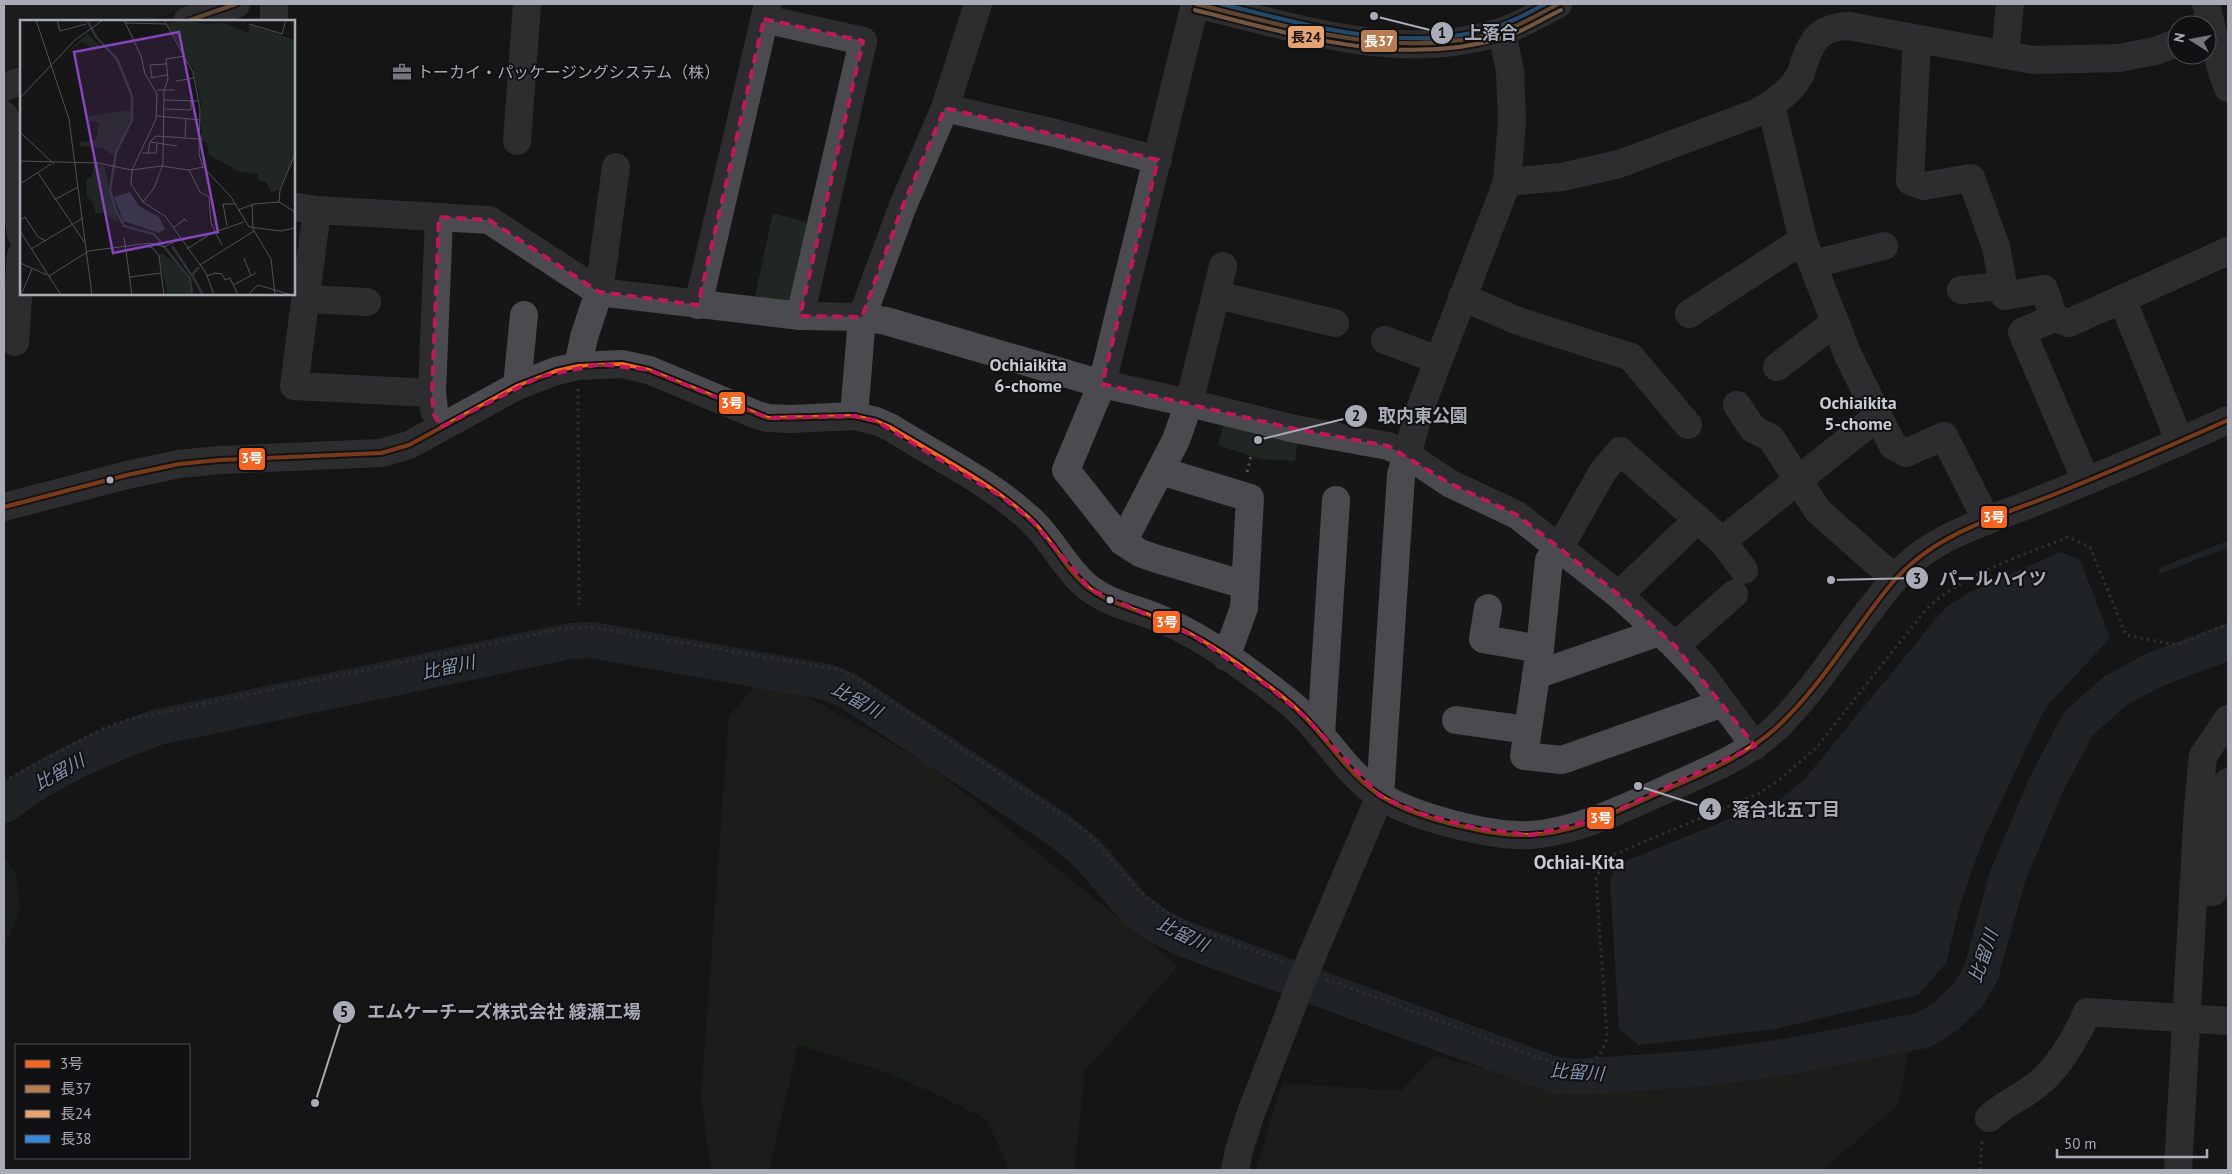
<svg xmlns="http://www.w3.org/2000/svg" width="2232" height="1174" font-family="'PT Sans','Noto Sans JP',sans-serif">
  <rect width="100%" height="100%" fill="#161616"/>
  <g fill="#202621">
    <path d="M4 4H198L147 21H21V65L4 71Z"/>
    <path d="M773 213 810 223 793 302 753 305Z"/>
    <path d="M1225 421 1298 436 1295 461 1260 459 1218 445Z"/>
    <path d="M765 675 863 727 928 764 1178 966 1085 1071 1074 1170H1007L1008 1167 987 1120 940 1096 883 1071 798 1045 769 1170H711L701 1098 729 716Z"/>
    <path d="M4 858 16 873 20 911 4 947Z"/>
    <path d="M1909 1050 1898 1105 1822 1170H1256L1282 1083 1401 1091 1434 1056 1581 1093Z"/>
  </g>
  <path fill="#2e333a" d="M2061 552 2080 560 2110 638 2045 708 1983 840 1961 902 1946 963 1918 995 1775 1029 1639 1045 1619 1029 1610 879 1617 865 1783 797 1804 780 1945 608 1968 593Z"/>
  <g fill="none" stroke-linecap="round" stroke-linejoin="round">
    <path stroke="#2e333a" stroke-width="6" d="M2162 570 2228 544"/>
    <path stroke="#2e333a" stroke-width="36" d="M4 805C50 769 104 747 158 727L570 641 592 640 827 682 847 690 1059 830 1087 853 1134 908 1157 925 1182 938 1555 1075 1579 1077 1707 1068 1791 1056 1924 1030 1945 1017 1968 995 1981 973 2007 878 2045 787 2078 724 2115 691 2154 670 2228 642"/>
    <g stroke="#4c4d50" stroke-width="3" stroke-dasharray="2.5 4" stroke-linecap="butt">
      <path d="M578 389 579 605"/>
      <path d="M1247 472 1251 456"/>
      <path d="M4 781 102 729 127 720 561 629 591 627 845 671 1087 832 1138 890 1159 908 1186 924 1286 963"/>
      <path d="M1326 979 1556 1064C1584 1063 1598 1069 1607 1037L1596 877 1608 857 1758 794 1778 781 1816 748 1924 612C1960 574 2020 557 2068 537L2090 547 2126 635 2177 645 2228 624"/>
      <path d="M1980 1170 1982 1140"/>
    </g>
    <g stroke="#4b4b4f" stroke-width="28">
      <path d="M1195 4 1102 384 1066 470 1123 542 1140 553 1154 558 1245 585"/>
      <path d="M1196 4C1295 27 1399 64 1500 32 1520 26 1540 13 1558 4"/>
      <path d="M2206 4 2222 72 2228 88"/>
      <path d="M764 19 863 41 800 316"/>
      <path d="M187 21 236 4"/>
      <path d="M274 21V4"/>
      <path d="M1917 39 1910 181 1924 186 1971 178 1996 247 2005 296 2044 289 2054 318"/>
      <path d="M2005 55 2010 4"/>
      <path d="M4 87 21 81"/>
      <path d="M1771 105 1803 240 1848 355 1893 446 1906 453 1944 436 1987 521"/>
      <path d="M945 108 1051 132 1158 160"/>
      <path d="M4 115 19 146"/>
      <path d="M21 131 16 202 21 234"/>
      <path d="M517 141 527 4"/>
      <path d="M1507 182 1562 177 1619 164 1756 113C1773 104 1790 93 1800 75 1802 71 1803 65 1805 61 1813 36 1823 27 1849 26L2033 60 2119 58 2155 51 2177 43"/>
      <path d="M294 207 317 210 489 220 599 292 800 316 862 317 886 321 1102 384 1189 403 1295 429 1388 446 1406 454 1449 483 1517 515 1619 595 1675 646 1703 676 1755 746"/>
      <path d="M317 210 294 386 432 393"/>
      <path d="M1813 264 1884 246"/>
      <path d="M1961 290 2003 286"/>
      <path d="M1217 295 1335 323"/>
      <path d="M1462 297 1518 321 1631 357 1688 425"/>
      <path d="M306 299 367 302"/>
      <path d="M2122 299 2180 442"/>
      <path d="M698 305 768 4"/>
      <path d="M1689 314 1803 240"/>
      <path d="M1385 340 1438 360"/>
      <path d="M15 342 21 255"/>
      <path d="M578 366 584 337 599 292 616 167"/>
      <path d="M1777 367 1834 323"/>
      <path d="M517 386 524 315"/>
      <path d="M1737 405 1753 429 1771 438 1818 511 1894 578"/>
      <path d="M434 410 432 393 439 217"/>
      <path d="M854 416 862 317 902 208 945 108 978 4"/>
      <path d="M1161 471 1250 498 1244 608 1226 657"/>
      <path d="M2086 481 2022 332 2054 318 2069 323 2228 251"/>
      <path d="M4 507 127 475 179 464 219 460 381 453 409 445 517 386 556 371 578 366 622 364 649 370 757 415 768 418 790 419 854 416 876 421 890 427C937 457 991 482 1032 521 1053 541 1066 570 1089 588 1111 605 1139 609 1163 620 1207 639 1248 670 1285 699 1322 727 1343 773 1382 797 1414 817 1491 837 1530 835 1577 832 1624 808 1667 789 1707 771 1747 756 1779 725 1812 692 1840 648 1869 611 1884 592 1898 572 1917 557 1949 532 1997 517 2035 502 2100 476 2164 449 2228 420"/>
      <path d="M1722 541 1878 416"/>
      <path d="M1123 542 1176 440 1189 403 1223 266"/>
      <path d="M1619 595 1698 519"/>
      <path d="M1488 608 1483 639 1540 649"/>
      <path d="M1675 646 1734 594"/>
      <path d="M1536 675 1659 632"/>
      <path d="M1723 703 1562 760 1524 756 1540 649 1549 560 1560 547 1603 471 1620 451 1722 541 1744 570"/>
      <path d="M1456 720 1527 730"/>
      <path d="M1321 734 1336 500"/>
      <path d="M2194 892H2213L2228 782"/>
      <path d="M1989 1118C2001 1106 2017 1099 2030 1090 2056 1072 2075 1040 2087 1012L2228 1021"/>
      <path d="M1235 1170 1239 1150 1251 1113 1304 975 1380 796 1401 475 1421 406 1507 182 1512 121 1510 71 1502 32"/>
      <path d="M2178 1170 2198 808 2203 756 2228 719"/>
    </g>
    <g stroke="#111012" stroke-width="8">
      <path id="bus-1" d="M4 507 127 475 179 464 219 460 381 453 409 445 517 386 556 371 578 366 622 364 649 370 768 418 854 416 876 421 890 427C937 456 988 481 1030 519 1053 540 1065 570 1090 589 1112 605 1140 610 1164 621 1200 637 1233 659 1264 683 1281 695 1297 708 1311 724 1334 749 1354 780 1384 798 1407 812 1434 820 1460 826 1482 831 1505 836 1528 835 1577 834 1624 808 1668 789 1706 772 1745 756 1776 728 1821 687 1853 630 1892 583 1935 532 2001 516 2060 492 2117 469 2172 445 2228 420"/>
    </g>
    <g stroke="#111012" stroke-width="8">
      <g id="bus-2">
        <path d="M1196 4C1295 28 1398 61 1500 32 1520 26 1539 14 1558 4"/>
        <path d="M187 21 236 4"/>
      </g>
    </g>
    <g stroke="#111012" stroke-width="8">
      <path id="bus-3" d="M1195 10C1295 35 1400 68 1502 38 1523 32 1542 19 1561 10"/>
    </g>
    <g stroke="#111012" stroke-width="8">
      <path id="bus-4" d="M1221 4C1312 26 1412 57 1504 24 1518 19 1532 11 1545 4"/>
    </g>
    <use href="#bus-1" stroke="#f26522" stroke-width="4"/>
    <use href="#bus-2" stroke="#b77c52" stroke-width="4"/>
    <use href="#bus-3" stroke="#e6a271" stroke-width="4"/>
    <use href="#bus-4" stroke="#338bd7" stroke-width="4"/>
  </g>
  <path d="M0 0H2232V1174H0ZM764 19 863 41 800 316 862 317 902 208 945 108 1158 160 1102 384 1295 429 1388 446 1449 483 1517 515 1619 595 1675 646 1755 746 1598 819 1531 835 1476 828 1419 813 1380 796 1305 717 1269 687 1194 636 1090 589 1032 521 1002 497 876 421 854 416 768 418 649 370 600 364 539 377 441 427 434 415 432 393 439 217 489 220 599 292 698 305Z" fill="#161616" fill-opacity=".55" fill-rule="evenodd"/>
  <path fill="none" stroke="#c2185b" stroke-width="4" stroke-dasharray="10 6" stroke-linejoin="round" d="M764 19 863 41 800 316 862 317 902 208 945 108 1158 160 1102 384 1295 429 1388 446 1449 483 1517 515 1619 595 1675 646 1755 746 1598 819 1531 835 1476 828 1419 813 1380 796 1305 717 1269 687 1194 636 1090 589 1032 521 1002 497 876 421 854 416 768 418 649 370 600 364 539 377 441 427 434 415 432 393 439 217 489 220 599 292 698 305Z"/>
  <defs>
    <g id="office-bare" transform="scale(1.5)"><path d="M-6-3h4V-5.5h4V-3h4V5H-6ZM-1-4.5V-3h2v-1.5ZM-6 0V1H6V0Z" fill="#76777e" stroke="#111012" stroke-width="2.5" paint-order="stroke"/></g>
  </defs>
  <g fill-rule="evenodd">
    <use href="#office-bare" x="402" y="72"/>
  </g>
  <g fill="#a9abb6" stroke="#111012" stroke-width="2">
    <circle cx="110" cy="480" r="4.5"/>
    <circle cx="1110" cy="600" r="4.5"/>
  </g>
  <g text-anchor="middle" dominant-baseline="central" stroke-width="4" stroke-linejoin="round" paint-order="stroke">
    <g font-size="16" fill="#a9abb6" stroke="#111012" text-anchor="start">
      <text x="417" y="72">トーカイ・パッケージングシステム（株）</text>
    </g>
    <g font-size="18" font-weight="bold" fill="#c9cbd2" stroke="#111012">
      <text x="1028" y="364">Ochiaikita<tspan x="1028" dy="21">6-chome</tspan></text>
      <text x="1858" y="402">Ochiaikita<tspan x="1858" dy="21">5-chome</tspan></text>
    </g>
    <g font-size="18" font-style="italic" fill="#8395ad" stroke="#111012">
      <text transform="translate(448 667) rotate(-12)">比留川</text>
      <text transform="translate(857 700) rotate(29)">比留川</text>
      <text transform="translate(59 772) rotate(-29)">比留川</text>
      <text transform="translate(1183 934) rotate(26)">比留川</text>
      <text transform="translate(1983 956) rotate(-71)">比留川</text>
      <text transform="translate(1577 1072) rotate(4)">比留川</text>
    </g>
    <g font-size="19" font-weight="bold" fill="#c9cbd2" stroke="#111012">
      <text x="1579" y="862">Ochiai-Kita</text>
    </g>
  </g>
  <g transform="translate(20 20)">
    <rect width="275" height="275" fill="#161616"/>
    <path d="M164 0 187 4 205 3 228 13 230 5 275 20V133L259 170 251 172 246 162 238 160V154L220 152 189 135 186 122 181 120V83L173 49 147 4ZM67 14 82 27 72 28 62 22 44 35ZM108 90 112 92 109 102 93 135 82 128 60 126V122L76 120 78 110 79 102 66 101 65 97ZM74 145 84 146 98 202 83 193 75 194 74 183 67 177 66 159 72 156ZM138 234H144L159 247 169 261 171 275H148Z" fill="#202621"/>
    <path d="M110 172 119 186 139 197 145 209 139 213 103 201 94 177Z" fill="#2e333a"/>
    <path fill="none" stroke="#2e333a" stroke-width="2.5" d="M67 0 77 18 97 39 112 76V100L96 132 90 170 96 191 104 206 134 214 170 259 172 275M152 226 172 256M179 247 172 255 183 275"/>
    <path fill="none" stroke="#515256" stroke-width="1" d="M16 0 49 99 72 275M37 0 40 11 66 4M104 0 121 36 125 54 137 74 136 99 112 150 111 164 123 182 145 196 186 253 194 275M144 0 173 52 180 89 179 134 183 147 211 177 229 207 261 211 275 208M105 3 146 4M229 4 262 14 266 0M132 57 130 45 146 44M130 58 147 55M156 61 174 58M137 70H155M0 78 55 20 83 0M144 80 179 81M145 89 171 90V81M137 96 181 100M0 112 34 144M165 119 166 98M130 122 157 126M122 133H136L137 124M128 134 130 122 136 116 180 119M0 141 78 143 112 150 141 146 169 150 183 147M169 150 180 172 189 177 191 203 202 225M18 153 65 223M0 164 31 144M34 180 58 167M123 182 134 168 143 144 144 71 148 59 146 39 165 36M259 182 260 170 275 134M232 185 233 209 251 239 255 275M218 190 234 184 259 182 275 192M0 200 5 197 18 217 26 221M207 206 203 184H215M153 208 165 199 167 202M0 211 41 275M104 217 112 275M125 226 133 228 139 236 144 275M11 229 63 198M167 229 192 213 224 202M224 238 231 256M0 243 27 255M180 245 234 211M29 256 69 231 130 223 144 227 160 219M187 256 195 253 202 254 205 260 210 258 218 275M110 257 141 253M213 265 236 253M1 275 12 249M228 275 238 265 272 275"/>
    <path fill="#8445bd" fill-opacity="0.15" stroke="#8445bd" stroke-width="2.5" d="M159 12 198 212 93 233 54 32Z"/>
    <rect width="275" height="275" fill="none" stroke="#a9abb6" stroke-width="2.5"/>
  </g>
  <path fill="none" stroke="#a9abb6" stroke-width="2" d="M1374 16L1442 33M1258 440L1356 416M1831 580L1917 578M1638 786L1710 809M315 1103L344 1012"/>
  <g fill="#a9abb6" stroke="#111012" stroke-width="2">
    <circle cx="1374" cy="16" r="5"/>
    <circle cx="1258" cy="440" r="5"/>
    <circle cx="1831" cy="580" r="5"/>
    <circle cx="1638" cy="786" r="5"/>
    <circle cx="315" cy="1103" r="5"/>
    <circle cx="1442" cy="33" r="12"/>
    <circle cx="1356" cy="416" r="12"/>
    <circle cx="1917" cy="578" r="12"/>
    <circle cx="1710" cy="809" r="12"/>
    <circle cx="344" cy="1012" r="12"/>
  </g>
  <g font-size="15" text-anchor="middle" font-weight="bold" fill="#111">
    <text x="1442" y="38">1</text>
    <text x="1356" y="421">2</text>
    <text x="1917" y="584">3</text>
    <text x="1710" y="815">4</text>
    <text x="344" y="1017">5</text>
  </g>
  <g font-size="18" text-anchor="middle" font-weight="bold" fill="#a9abb6" stroke="#111012" stroke-width="4" stroke-linejoin="round" paint-order="stroke">
    <text x="1491" y="39">上落合</text>
    <text x="1423" y="422">取内東公園</text>
    <text x="1993" y="585">パールハイツ</text>
    <text x="1786" y="816">落合北五丁目</text>
    <text x="504" y="1018">エムケーチーズ株式会社 綾瀬工場</text>
  </g>
  <g stroke="#111012" stroke-width="2">
    <rect x="1287" y="25" width="38" height="24" rx="5" fill="#e6a271"/>
    <rect x="1360" y="29" width="38" height="24" rx="5" fill="#b77c52"/>
    <rect x="718" y="391" width="28" height="24" rx="5" fill="#f26522"/>
    <rect x="238" y="447" width="28" height="24" rx="5" fill="#f26522"/>
    <rect x="1980" y="505" width="28" height="24" rx="5" fill="#f26522"/>
    <rect x="1152" y="610" width="29" height="24" rx="5" fill="#f26522"/>
    <rect x="1586" y="806" width="29" height="24" rx="5" fill="#f26522"/>
  </g>
  <g font-size="14" text-anchor="middle" font-weight="bold" fill="#fff">
    <text x="1379" y="46">長37</text>
    <text x="732" y="408">3号</text>
    <text x="252" y="463">3号</text>
    <text x="1994" y="522">3号</text>
    <text x="1167" y="627">3号</text>
    <text x="1601" y="823">3号</text>
  </g>
  <g font-size="14" text-anchor="middle" font-weight="bold" fill="#111">
    <text x="1306" y="42">長24</text>
  </g>
  <rect width="2232" height="1174" fill="none" stroke="#a9abb6" stroke-width="10"/>
  <rect x="15" y="1044" width="175" height="115" fill="#111012" stroke="#4e4e54"/>
  <rect x="25" y="1060" width="25" height="8" fill="#f26522" stroke="#4e4e54"/>
  <text x="60" y="1069" font-size="15" fill="#a9abb6">3号</text>
  <rect x="25" y="1085" width="25" height="8" fill="#b77c52" stroke="#4e4e54"/>
  <text x="60" y="1094" font-size="15" fill="#a9abb6">長37</text>
  <rect x="25" y="1110" width="25" height="8" fill="#e6a271" stroke="#4e4e54"/>
  <text x="60" y="1119" font-size="15" fill="#a9abb6">長24</text>
  <rect x="25" y="1135" width="25" height="8" fill="#338bd7" stroke="#4e4e54"/>
  <text x="60" y="1144" font-size="15" fill="#a9abb6">長38</text>
  <g transform="translate(2192 40) rotate(281)"><circle r="24" fill="#111012" stroke="#4e4e54"/>
  <path d="M0-4L9 19L0 12L-9 19Z" fill="#76777e"/>
  <text y="-8" font-size="14" font-weight="bold" text-anchor="middle" fill="#a9abb6">N</text>
  </g>
  <path d="M2057 1149v8h150v-8" fill="none" stroke="#a9abb6" stroke-width="2.5"/>
  <text x="2064" y="1149" font-size="15" fill="#a9abb6" stroke="#111012" stroke-width="4" paint-order="stroke">50 m</text>
</svg>
